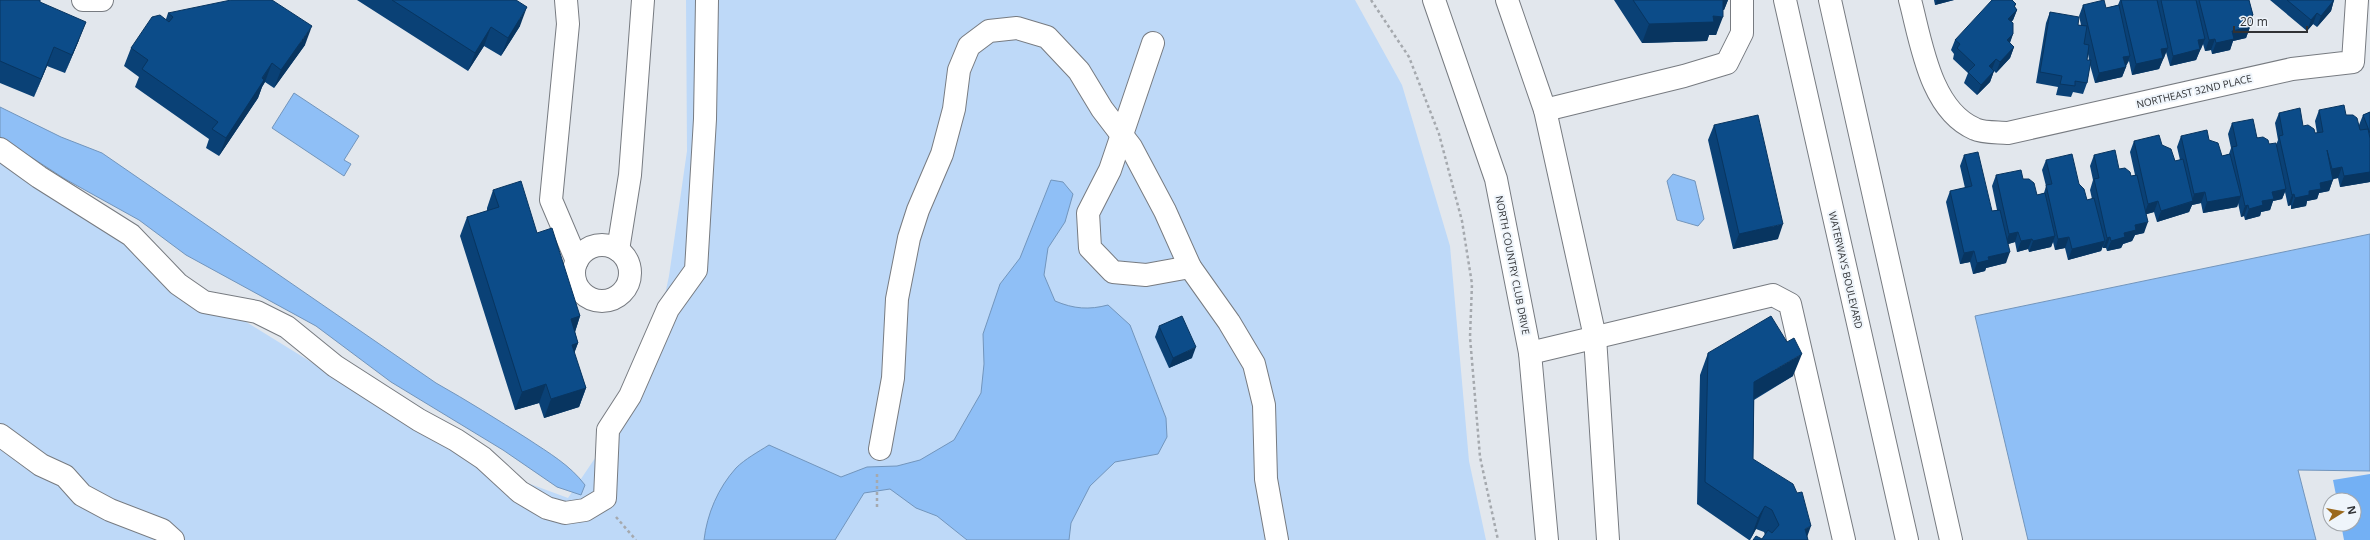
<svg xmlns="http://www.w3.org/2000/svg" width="2370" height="540" font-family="'Open Sans',sans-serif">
  <rect width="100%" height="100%" fill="#e2e7ed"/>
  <path fill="#bed9f8" d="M686 0H1355L1402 85 1450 246 1469 461 1486 540H0V145L243 320 476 464 568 498 646 383 669 276 687 151Z"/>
  <path fill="#73b0f4" d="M2370 474V540H2344L2341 524H2354V500H2337L2333 480Z"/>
  <g fill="#8fbff6" stroke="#7295bc">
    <path d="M294 93 359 136 344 160 351 164 344 176 272 128Z"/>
    <path d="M0 107 61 137 102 153 436 383C468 401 498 420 528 439 549 453 570 465 585 485L581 495 557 487 503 450 391 382 316 326 186 255 139 220 65 179 0 137Z"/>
    <path d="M1673 174 1695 181 1704 219 1698 226 1677 220 1667 181Z"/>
    <path d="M1051 180 1063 182 1073 194 1065 222 1048 248 1044 275 1055 301C1074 309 1089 310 1108 305L1130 325 1166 418 1167 437 1158 454 1115 462 1090 486 1071 523 1069 540H967L937 516 916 508 890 489 864 493 835 540H704C707 514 718 488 736 468 745 459 758 452 769 445L841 477 867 467 897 466 920 460 954 440 981 393 984 364 983 334 1000 284 1020 258Z"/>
    <path d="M2370 234V471L2298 470 2316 540H2028L1975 316Z"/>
  </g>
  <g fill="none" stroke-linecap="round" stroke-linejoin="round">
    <g stroke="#777b81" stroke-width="24">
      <g id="minor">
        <path d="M83 0H102"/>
        <path d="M566 0 568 24 551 200 577 261"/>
        <path d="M1434 0 1496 179 1530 353 1547 540"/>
        <path d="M1507 0 1545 110 1595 337 1608 540"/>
        <path d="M1785 0 1907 540"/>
        <path d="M1830 0 1951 540"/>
        <path d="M1910 0C1921 41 1930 110 1975 129 1983 133 1998 132 2008 133L2292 69 2353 62 2357 0"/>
        <path d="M1153 43 1110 170 1088 213 1090 248 1113 272 1146 275 1190 267"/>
        <path d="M1545 110 1684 76 1727 63 1742 33V0"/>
        <path d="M0 149 39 177 131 235 178 284 204 302 257 312 287 327 335 366 419 420 456 440 483 458 520 492 547 508 565 513 585 510 605 498 608 430 630 396 668 309 696 270 705 119 707 0"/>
        <circle cx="602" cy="273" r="28"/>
        <path d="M618 250 630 175 643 0"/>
        <path d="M1530 353 1773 295 1790 304 1844 540"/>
        <path d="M0 435 41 465 65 476 82 495 110 510 162 530 173 540"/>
        <path d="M880 449 893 378 897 299 909 238 918 210 942 154 954 109 959 70 969 46 989 31 1017 28 1047 37 1079 71 1102 109 1131 147 1165 211 1190 267 1229 322 1254 364 1264 405 1266 479 1277 540"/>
      </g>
    </g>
    <g stroke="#a5a9ae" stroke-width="2.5" stroke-dasharray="3 3" stroke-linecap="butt">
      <path d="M1371 0 1409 57 1439 134 1462 221 1472 284 1470 337 1480 457 1498 540"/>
      <path d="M877 507V472"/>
      <path d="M616 517 636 540"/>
    </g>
    <use href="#minor" stroke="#fff" stroke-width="22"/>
  </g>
  <g fill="#0a4176" fill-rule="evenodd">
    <path d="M0 0 40 2 79 40 65 73 47 66 34 97 0 83Z"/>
    <path d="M357 0H516L520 26 501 56 484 46 468 71Z"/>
    <path d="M1614 0H1728L1724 10H1723L1716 35H1709L1707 41 1642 43Z"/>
    <path d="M1934 0H1954L1935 5Z"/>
    <path d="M2120 0H2249L2253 15 2250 24V27L2246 38 2233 41 2230 50 2212 54 2211 50 2205 51 2203 44 2201 49 2200 50 2196 60 2170 66 2166 52 2164 58 2163 59 2159 69 2132 75 2129 61 2126 66V67L2122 77 2095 83 2090 65 2087 83 2083 94 2073 92 2071 97 2056 95 2058 87 2036 83 2046 23 2050 12 2078 25H2081L2079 16 2083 5 2106 8 2118 5ZM2088 54 2089 60H2087Z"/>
    <path d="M2270 0H2334L2331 11 2317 27 2313 24 2307 31Z"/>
    <path d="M2015 7 2017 10 2013 20 2011 22 2013 34 2010 43 2014 47 2010 58 1996 73 1994 71 1990 82 1977 95 1964 83 1968 73 1953 59 1954 54 1951 50 1955 40Z"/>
    <path d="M168 13 305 45 274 88 265 82 262 87 258 98 219 156 206 148 209 139 135 87 139 77 124 66 131 48 166 19Z"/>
    <path d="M2319 110 2346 115 2359 125 2363 115 2370 112V182L2340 187 2338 178 2333 179 2329 191 2319 193 2317 199 2307 201 2306 206 2291 209V205L2288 206 2285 192 2282 199 2273 201 2270 210 2261 212 2260 216 2245 220 2244 216 2241 217 2238 203 2237 207 2203 213 2201 203 2192 205 2189 212 2157 222 2154 212 2146 214 2144 233 2135 235 2132 241 2123 244 2121 248 2107 251 2106 248H2103V246L2101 251 2068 260 2065 248 2055 250 2053 242 2051 247 2029 252 2028 249 2017 252 2015 242 2008 244 2006 263 1986 268 1985 271 1973 274 1970 262 1960 264 1946 202 1950 191 1965 188 1960 166 1964 155 1992 211 1997 210 1992 186 1996 175 2023 179 2037 195 2044 193 2046 186 2042 170 2046 160 2079 184 2087 200 2092 199 2090 190 2093 180 2090 166 2094 155 2131 176 2135 175 2130 152 2134 141 2162 145 2175 161 2180 160 2177 147 2181 136 2209 140 2222 156 2229 154 2231 148 2228 134 2232 123 2269 144 2276 145 2278 140 2275 123 2279 113 2315 133H2317L2315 121Z"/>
    <path d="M1714 125 1778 239 1733 249 1708 140Z"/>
    <path d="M493 190 537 233 580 316 575 332 578 343 574 353 586 388 579 407 544 418 539 403 515 410 460 236 467 217 487 211V208Z"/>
    <path d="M1159 326 1192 358 1169 368 1155 337Z"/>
    <path d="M1708 353 1793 376 1754 400 1753 459 1811 526 1762 539 1765 535 1764 532 1756 529 1750 540H1749L1697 504 1700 375Z"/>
  </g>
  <g fill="#083560">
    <path d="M1720 0H1728L1724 10H1716Z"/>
    <path d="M1937 0H1954L1935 5Z"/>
    <path d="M2334 0 2331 11 2317 27 2321 16Z"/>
    <path d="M2016 4 2012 15 2017 10 2013 20 2004 30 2014 6Z"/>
    <path d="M527 7 520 26 501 56 508 38Z"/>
    <path d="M2317 13 2313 24 2307 31 2311 20Z"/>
    <path d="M2253 15 2249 26 2248 16Z"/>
    <path d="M1713 16 1723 17 1716 35H1709L1707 41 1642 43 1649 24Z"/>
    <path d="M86 22 79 40 65 73 72 55Z"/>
    <path d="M312 26 305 45 274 88 281 70Z"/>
    <path d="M491 27 484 46 468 71 475 53Z"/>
    <path d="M2250 27 2246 38 2233 41 2230 50 2212 54 2216 43 2232 31Z"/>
    <path d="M2013 34 2009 44 2007 40Z"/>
    <path d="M2205 39 2196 60 2170 66 2173 56 2198 40Z"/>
    <path d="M2215 39 2211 50 2205 51 2209 40Z"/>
    <path d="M54 47 47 66 34 97 41 79Z"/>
    <path d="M2014 47 2010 58 1996 73 2000 62Z"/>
    <path d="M2168 48 2159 69 2132 75 2136 64 2161 49Z"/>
    <path d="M2130 56 2126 66 2124 67H2126L2122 77 2095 83 2099 73 2123 57Z"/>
    <path d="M1996 59 1992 69 1989 66Z"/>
    <path d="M272 63 265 82 262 87 258 98 219 156 226 138Z"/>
    <path d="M1994 71 1990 82 1977 95 1981 85Z"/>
    <path d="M2342 167 2338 178 2328 180 2332 169Z"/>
    <path d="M2370 172V182L2340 187 2344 176Z"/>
    <path d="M2333 180 2329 191 2319 193 2317 199 2307 201 2306 206 2291 209 2295 198 2320 183Z"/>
    <path d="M2286 189 2282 199 2273 201 2270 210 2261 212 2260 216 2245 220 2249 209 2272 192Z"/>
    <path d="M2205 192 2201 203 2192 205 2189 212 2157 222 2161 211 2192 202 2194 194Z"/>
    <path d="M2294 194 2291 205 2288 206 2292 195Z"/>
    <path d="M2241 196 2237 207 2203 213 2207 202Z"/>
    <path d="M2158 201 2154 212 2144 215 2148 204Z"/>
    <path d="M2248 205 2244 216 2241 217 2245 206Z"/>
    <path d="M2148 222 2144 233 2135 235 2132 241 2123 244 2121 248 2107 251 2111 241 2135 225Z"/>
    <path d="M1783 224 1778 239 1733 249 1739 234Z"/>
    <path d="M2018 232 2015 242 2005 245 2009 234Z"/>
    <path d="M2055 236 2051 247 2029 252 2033 241Z"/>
    <path d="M2069 237 2065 248 2055 250 2058 239Z"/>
    <path d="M2110 237 2106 248H2103L2107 238Z"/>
    <path d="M2032 239 2028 249 2017 252 2021 241Z"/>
    <path d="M2105 241 2101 251 2068 260 2072 249Z"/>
    <path d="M1974 251 1970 262 1960 264 1964 253Z"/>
    <path d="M2010 252 2006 263 1986 268 1985 271 1973 274 1977 263 1988 257Z"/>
    <path d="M580 316 574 335 571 319Z"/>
    <path d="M578 343 571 362 572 345Z"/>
    <path d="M1196 347 1192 358 1169 368 1173 358Z"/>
    <path d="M1802 354 1793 376 1745 404 1754 382Z"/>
    <path d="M546 384 539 403 515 410 522 392Z"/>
    <path d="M586 388 579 407 544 418 551 399Z"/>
    <path d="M1765 506 1756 529 1750 540 1758 518Z"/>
    <path d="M1811 526 1806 540 1805 529Z"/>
  </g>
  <g fill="#0c4c89" stroke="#083560">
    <path d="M0 0H40V2L86 22 72 55 54 47 41 79 0 61Z"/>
    <path d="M231 0H272L312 26 281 70 272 63 262 78 264 80 226 138 212 129 218 122 142 69 148 60 131 48 152 17 160 15 169 22 173 17 168 13Z"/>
    <path d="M392 0H516L527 7 508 38 491 27 475 53Z"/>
    <path d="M1633 0H1723V17L1713 16 1714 22 1649 24Z"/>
    <path d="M1992 0H2012L2016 4 2014 6 2017 10 2008 19 2013 23V34L2007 40 2014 47 2000 62 1996 59 1989 66 1994 71 1981 85 1968 72 1975 65 1957 48 1960 44 1955 40Z"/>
    <path d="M2104 0 2106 8 2119 5 2130 56 2123 57 2126 67 2099 73 2083 5Z"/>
    <path d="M2121 0H2157L2168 48 2161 49 2163 58 2136 64Z"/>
    <path d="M2161 0H2196L2205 39 2198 40 2200 49 2173 56Z"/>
    <path d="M2199 0H2249L2253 15 2248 16 2250 27 2232 31 2234 39 2216 43 2215 39 2209 40Z"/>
    <path d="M2287 0H2334L2321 16 2317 13 2311 20Z"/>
    <path d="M2050 12 2079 17 2078 25 2087 26 2084 44 2089 45 2087 60H2091L2087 83 2075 81V86L2060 84 2062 76 2040 72Z"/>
    <path d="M2344 105 2346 115H2353L2357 118 2360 130 2368 129 2370 138V172L2344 176 2342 167 2332 169 2327 150 2333 180 2320 183 2321 189 2309 191V195L2295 198 2294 194 2292 195 2279 136 2283 135 2279 113 2300 108 2303 126 2308 125 2314 129 2315 133 2323 132 2319 110Z"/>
    <path d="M2370 112V133L2363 115Z"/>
    <path d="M1758 115 1783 224 1739 234 1714 125Z"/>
    <path d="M2253 119 2257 138 2263 137 2268 140 2269 144 2276 143 2286 189 2272 192 2274 199 2262 201 2263 205 2249 209 2248 205 2245 206 2232 147 2237 146 2232 123Z"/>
    <path d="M2207 130 2209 140 2218 143 2222 156 2230 154 2241 196 2207 202 2205 192 2194 194 2181 136Z"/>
    <path d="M2159 135 2162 145 2171 149 2175 161 2183 159 2193 201 2161 211 2158 201 2148 204 2134 141Z"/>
    <path d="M2115 150 2119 169 2125 168 2130 172 2131 176 2137 175 2148 222 2135 225 2136 230 2124 233 2125 237 2111 241 2110 237 2107 238 2094 179 2099 178 2094 155Z"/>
    <path d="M1978 152 1992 211 2000 210 2010 252 1988 257 1989 260 1977 263 1974 251 1964 253 1950 191 1972 186 1964 155Z"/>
    <path d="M2072 154 2079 184 2084 189 2087 200 2094 198 2105 241 2072 249 2069 237 2058 239 2046 185 2052 184 2046 160Z"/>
    <path d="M2021 170 2023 179H2029L2034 183 2037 195 2045 193 2055 236 2033 241 2032 239 2021 241 2018 232 2009 234 1996 175Z"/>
    <path d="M521 181 537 233 552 228 580 316 571 319 578 343 572 345 586 388 551 399 546 384 522 392 467 217 499 207 493 190Z"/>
    <path d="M1182 316 1196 347 1173 358 1159 326Z"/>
    <path d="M1771 316 1787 342 1794 338 1802 354 1754 382 1753 459 1793 484 1797 493 1802 492 1811 526 1805 529 1808 540H1753L1756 536 1762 539 1768 530 1772 533 1779 525 1772 510 1765 506 1758 518 1705 482 1708 353Z"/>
  </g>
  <g text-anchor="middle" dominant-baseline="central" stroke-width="4" stroke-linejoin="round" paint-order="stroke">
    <g font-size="10" fill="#303235" stroke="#eff5fb">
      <text transform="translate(2194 91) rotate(-13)">NORTHEAST 32ND PLACE</text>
      <text transform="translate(1513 265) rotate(79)">NORTH COUNTRY CLUB DRIVE</text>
      <text transform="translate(1846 270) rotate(77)">WATERWAYS BOULEVARD</text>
    </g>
  </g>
  <g transform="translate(2342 512) rotate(79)"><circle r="19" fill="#eff5fb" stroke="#a3a7ac"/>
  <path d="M0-3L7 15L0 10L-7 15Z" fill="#9b691d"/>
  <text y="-6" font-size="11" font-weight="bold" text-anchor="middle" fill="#303235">N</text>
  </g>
  <path d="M2234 26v6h73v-6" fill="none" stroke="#303235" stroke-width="2"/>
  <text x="2240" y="26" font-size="12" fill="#303235" stroke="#eff5fb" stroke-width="3" paint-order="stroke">20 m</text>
</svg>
